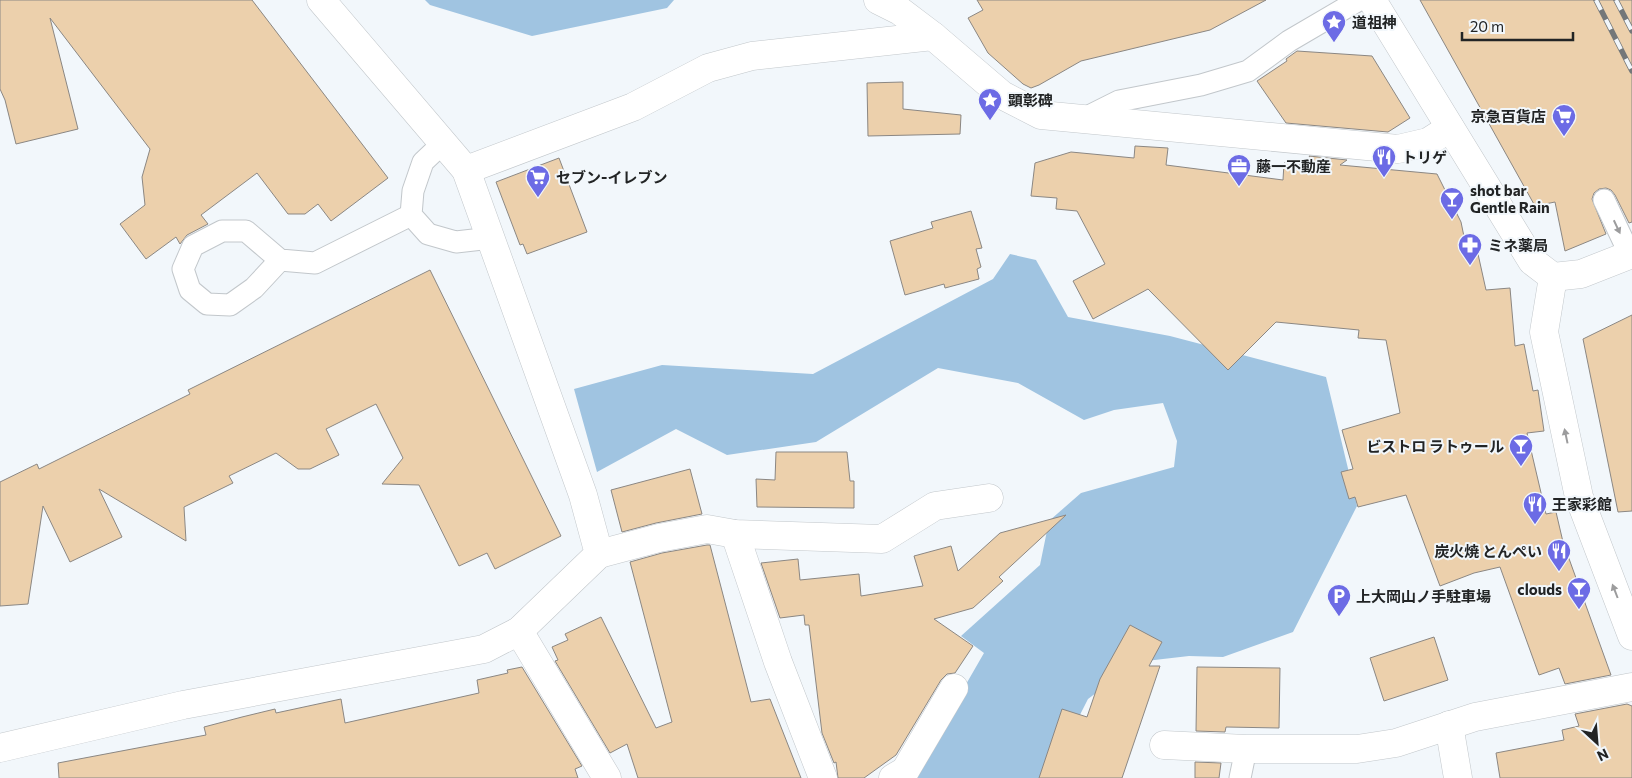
<svg xmlns="http://www.w3.org/2000/svg" width="1632" height="778" font-family="Commissioner,'Noto Sans JP',sans-serif">
  <rect width="100%" height="100%" fill="#f2f7fb"/>
  <g fill="#a0c4e1">
    <path d="M425 0H674L667 8 532 36 430 5Z"/>
    <path d="M1010 254 1036 260 1068 317 1170 336 1326 377 1357 506 1293 632 1223 657 1189 656 1137 662 1088 699 1048 778H912L984 653 961 636 1040 565 1049 521 1081 493 1174 467 1177 441 1163 403 1114 410 1084 420 1018 383 938 368 816 442 727 455 676 429 597 472 574 389 662 365 813 374 993 279Z"/>
  </g>
  <g fill="#ecd0ac" stroke="#8b8783">
    <path d="M0 0H252L388 178 331 221 318 204 305 214H288L257 173 201 215 208 224 187 235 180 244 176 237 146 259 120 224 145 205 142 177 150 149 50 18 78 129 16 144 5 100 0 89Z"/>
    <path d="M977 0H1266L1210 30 1081 61 1039 85 1031 88 1023 84 988 53 968 18 983 10Z"/>
    <path d="M1420 0H1632V222L1629 223 1615 195 1611 190 1606 188 1599 189 1594 193 1592 199 1606 234 1565 251 1555 202 1535 206Z"/>
    <path d="M1297 51 1372 56 1410 118 1388 132 1286 123 1257 81 1287 61 1286 59Z"/>
    <path d="M903 82V109L961 115 960 134 868 136 867 83Z"/>
    <path d="M1135 146 1168 148 1166 165 1283 180 1284 163 1316 166 1309 156 1347 160 1340 165 1437 174 1461 222 1468 256 1478 254 1486 290 1510 288 1515 346 1524 344 1533 391 1538 390 1544 431 1527 433 1546 514 1556 512 1563 542 1611 675 1565 684 1559 668 1539 675 1500 567 1474 573 1440 586 1406 495 1358 507 1355 497 1349 499 1341 472 1353 469 1342 430 1400 413 1386 340 1358 338 1359 330 1276 322 1228 370 1148 289 1093 319 1073 281 1105 264 1077 211 1056 209 1057 198 1031 196 1035 163 1071 152 1134 158Z"/>
    <path d="M559 158 587 232 527 254 523 244 520 245 496 182Z"/>
    <path d="M971 211 982 248 976 249 981 267 977 269 979 279 945 288 944 284 905 295 890 241 933 228 931 222Z"/>
    <path d="M430 270 561 536 495 569 487 553 459 566 419 485 382 484 403 458 376 404 326 429 339 455 310 469H298L276 453 229 476 233 483 184 507 186 541 99 489 122 537 70 562 43 506 28 604 0 606V482L37 464 39 469 190 394 188 390Z"/>
    <path d="M1632 315V511L1618 512 1583 339Z"/>
    <path d="M776 452H847L850 481H854V508L757 507 756 479 775 480Z"/>
    <path d="M690 469 702 514 656 523 622 532 611 490Z"/>
    <path d="M1066 515 999 577 1003 581 973 608 934 619 973 646 955 673 947 674 941 680 896 755 864 778H838L836 762 834 763 822 733 809 625H805L804 615 780 618 761 563 798 559 800 580 859 574 861 596 923 586 914 556 951 546 958 571 1000 533Z"/>
    <path d="M707 545H710L751 702 770 699 801 778H638L627 744 610 753 555 661 558 660 552 647 568 640 565 634 601 617 656 728 672 722 630 562 662 553Z"/>
    <path d="M1130 625 1162 642 1149 666H1160L1122 778H1039L1062 709 1087 717 1100 679Z"/>
    <path d="M1434 637 1448 680 1384 701 1370 658Z"/>
    <path d="M522 667 582 766 575 769 578 778H59L58 763 206 735 204 727 242 717 275 709 276 713 341 699 345 723 479 693 477 680 508 673 507 670Z"/>
    <path d="M1197 667 1280 668 1279 728 1226 727 1225 732 1196 731Z"/>
    <path d="M1627 704 1632 706V778H1500L1496 753 1564 740 1562 730 1579 726 1575 714Z"/>
    <path d="M1195 762 1221 763 1219 778H1195Z"/>
  </g>
  <g fill="none" stroke-linecap="round" stroke-linejoin="round">
    <g stroke="#c2c7cb" stroke-width="23">
      <g id="service">
        <path d="M1083 119 1119 101 1201 85 1248 71 1289 41 1359 0"/>
        <path d="M443 143 423 162 413 191 411 215 428 234 456 242 491 238"/>
        <path d="M1604 200 1630 255"/>
        <path d="M280 260 246 231H222L193 246 183 269 190 290 207 304 230 305 254 288 280 260 315 263 411 215"/>
        <path d="M1240 778 1246 749"/>
      </g>
    </g>
    <g stroke="#c2c7cb" stroke-width="29">
      <g id="minor">
        <path d="M878 0 900 11 933 36 1002 95 1041 115 1398 149 1428 142 1450 128"/>
        <path d="M466 170 633 107 708 68 752 56 933 36"/>
        <path d="M1553 277 1544 332 1579 497 1632 636"/>
        <path d="M735 534 778 662 823 778"/>
        <path d="M599 554 659 538 707 529 735 534 882 539 935 506 989 498"/>
        <path d="M519 631 607 778"/>
        <path d="M1449 725 1458 778"/>
        <path d="M1164 745 1246 749H1357L1396 743 1475 717 1632 687"/>
        <path d="M0 748 183 705 484 649 519 631 599 554 583 495 466 170 321 0"/>
        <path d="M893 778 905 771 954 688"/>
      </g>
    </g>
    <g stroke="#c2c7cb" stroke-width="29">
      <path id="tertiary" d="M1372 0 1532 261 1553 277 1581 274 1632 254"/>
    </g>
    <use href="#service" stroke="#fff" stroke-width="21"/>
    <use href="#minor" stroke="#fff" stroke-width="28"/>
    <use href="#tertiary" stroke="#fff" stroke-width="28"/>
    <g stroke="#747779" stroke-width="5.5">
      <g id="rail">
        <path d="M1596 0 1632 71"/>
        <path d="M1616 0 1632 31"/>
      </g>
    </g>
    <use href="#rail" stroke="#f2f7fb" stroke-width="4" stroke-dasharray="11" stroke-linecap="butt"/>
  </g>
  <defs><path id="oneway-solid" d="M-6-.8H1V-3.2L6.5 0L1 3.2V.8H-6Z" transform="scale(1.25)"/></defs>
  <g fill="#9c9c9d">
    <use href="#oneway-solid" transform="translate(1617 227) rotate(65)"/>
    <use href="#oneway-solid" transform="translate(1566 436) rotate(-102)"/>
    <use href="#oneway-solid" transform="translate(1615 591) rotate(-111)"/>
  </g>
  <defs>
    <g id="sight-pin" transform="scale(1.25)"><path d="M0 17L-7.5 6A9.5 9.5 0 1 1 7.5 6Z" fill="#6c6be5" stroke="#f2f7fb"/><path d="M0-6L1.8-2.2L6-1.7L2.9 1.2L3.7 5.4L0 3.3L-3.7 5.4L-2.9 1.2L-6-1.7L-1.8-2.2Z" fill="#fff"/></g>
    <g id="supermarket-pin" transform="scale(1.25)"><path d="M0 17L-7.5 6A9.5 9.5 0 1 1 7.5 6Z" fill="#6c6be5" stroke="#f2f7fb"/><path d="M-6-5.5h2.5l.6 2H6L4.5 2H-2.5L-4.4-4H-6ZM-1.5 3.2a1.3 1.3 0 1 0 .1 0ZM3 3.2a1.3 1.3 0 1 0 .1 0Z" fill="#fff"/></g>
    <g id="restaurant-pin" transform="scale(1.25)"><path d="M0 17L-7.5 6A9.5 9.5 0 1 1 7.5 6Z" fill="#6c6be5" stroke="#f2f7fb"/><path d="M-5-6h1v4h1v-4h1v4h1v-4h1v5L-1.5 .5V6h-2V.5L-5-1ZM5-6V6H3V1.5H1.5Q1.5-4 5-6Z" fill="#fff"/></g>
    <g id="office-pin" transform="scale(1.25)"><path d="M0 17L-7.5 6A9.5 9.5 0 1 1 7.5 6Z" fill="#6c6be5" stroke="#f2f7fb"/><path d="M-6-3h4V-5.5h4V-3h4V5H-6ZM-1-4.5V-3h2v-1.5ZM-6 0V1H6V0Z" fill="#fff"/></g>
    <g id="bar-pin" transform="scale(1.25)"><path d="M0 17L-7.5 6A9.5 9.5 0 1 1 7.5 6Z" fill="#6c6be5" stroke="#f2f7fb"/><path d="M-6-5H6L.8 .8V4.5H3.5V6h-7V4.5H-.8V.8Z" fill="#fff"/></g>
    <g id="pharmacy-pin" transform="scale(1.25)"><path d="M0 17L-7.5 6A9.5 9.5 0 1 1 7.5 6Z" fill="#6c6be5" stroke="#f2f7fb"/><path d="M-2-6h4v4h4v4h-4v4h-4v-4h-4v-4h4Z" fill="#fff"/></g>
    <g id="parking-pin" transform="scale(1.25)"><path d="M0 17L-7.5 6A9.5 9.5 0 1 1 7.5 6Z" fill="#6c6be5" stroke="#f2f7fb"/><path d="M-3.5-5.5H1a3.5 3.5 0 0 1 0 7H-1V5.5H-3.5ZM-1-3.4V-.6H.8a1.4 1.4 0 0 0 0-2.8Z" fill="#fff"/></g>
  </defs>
  <g fill-rule="evenodd">
    <use href="#sight-pin" x="1334" y="22"/>
    <use href="#sight-pin" x="990" y="100"/>
    <use href="#supermarket-pin" x="1564" y="116"/>
    <use href="#restaurant-pin" x="1384" y="157"/>
    <use href="#office-pin" x="1239" y="166"/>
    <use href="#supermarket-pin" x="538" y="177"/>
    <use href="#bar-pin" x="1452" y="199"/>
    <use href="#pharmacy-pin" x="1470" y="245"/>
    <use href="#bar-pin" x="1521" y="446"/>
    <use href="#restaurant-pin" x="1535" y="504"/>
    <use href="#restaurant-pin" x="1559" y="551"/>
    <use href="#bar-pin" x="1579" y="589"/>
    <use href="#parking-pin" x="1339" y="596"/>
  </g>
  <g text-anchor="middle" dominant-baseline="central" stroke-width="4" stroke-linejoin="round" paint-order="stroke">
    <g font-size="15" font-weight="bold" fill="#222425" stroke="#f2f7fb" text-anchor="start">
      <text x="1352" y="22">道祖神</text>
      <text x="1008" y="100">顕彰碑</text>
      <text x="1546" y="116" text-anchor="end">京急百貨店</text>
      <text x="1402" y="157">トリゲ</text>
      <text x="1256" y="166">藤一不動産</text>
      <text x="556" y="177">セブン-イレブン</text>
      <text x="1470" y="190">shot bar<tspan x="1470" dy="17">Gentle Rain</tspan></text>
      <text x="1488" y="245">ミネ薬局</text>
      <text x="1504" y="446" text-anchor="end">ビストロ ラトゥール</text>
      <text x="1552" y="504">王家彩館</text>
      <text x="1542" y="551" text-anchor="end">炭火焼 とんぺい</text>
      <text x="1562" y="589" text-anchor="end">clouds</text>
      <text x="1356" y="596">上大岡山ノ手駐車場</text>
    </g>
  </g>
  <g transform="translate(1597 743) rotate(154)" stroke="#f2f7fb" stroke-width="4" paint-order="stroke">
  <path d="M0-4L9 19L0 12L-9 19Z" fill="#222425"/>
  <text y="-8" font-size="14" font-weight="bold" text-anchor="middle" fill="#222425">N</text>
  </g>
  <path d="M1462 32v8h111v-8" fill="none" stroke="#222425" stroke-width="2.5"/>
  <text x="1470" y="32" font-size="15" fill="#222425" stroke="#f2f7fb" stroke-width="4" paint-order="stroke">20 m</text>
</svg>
